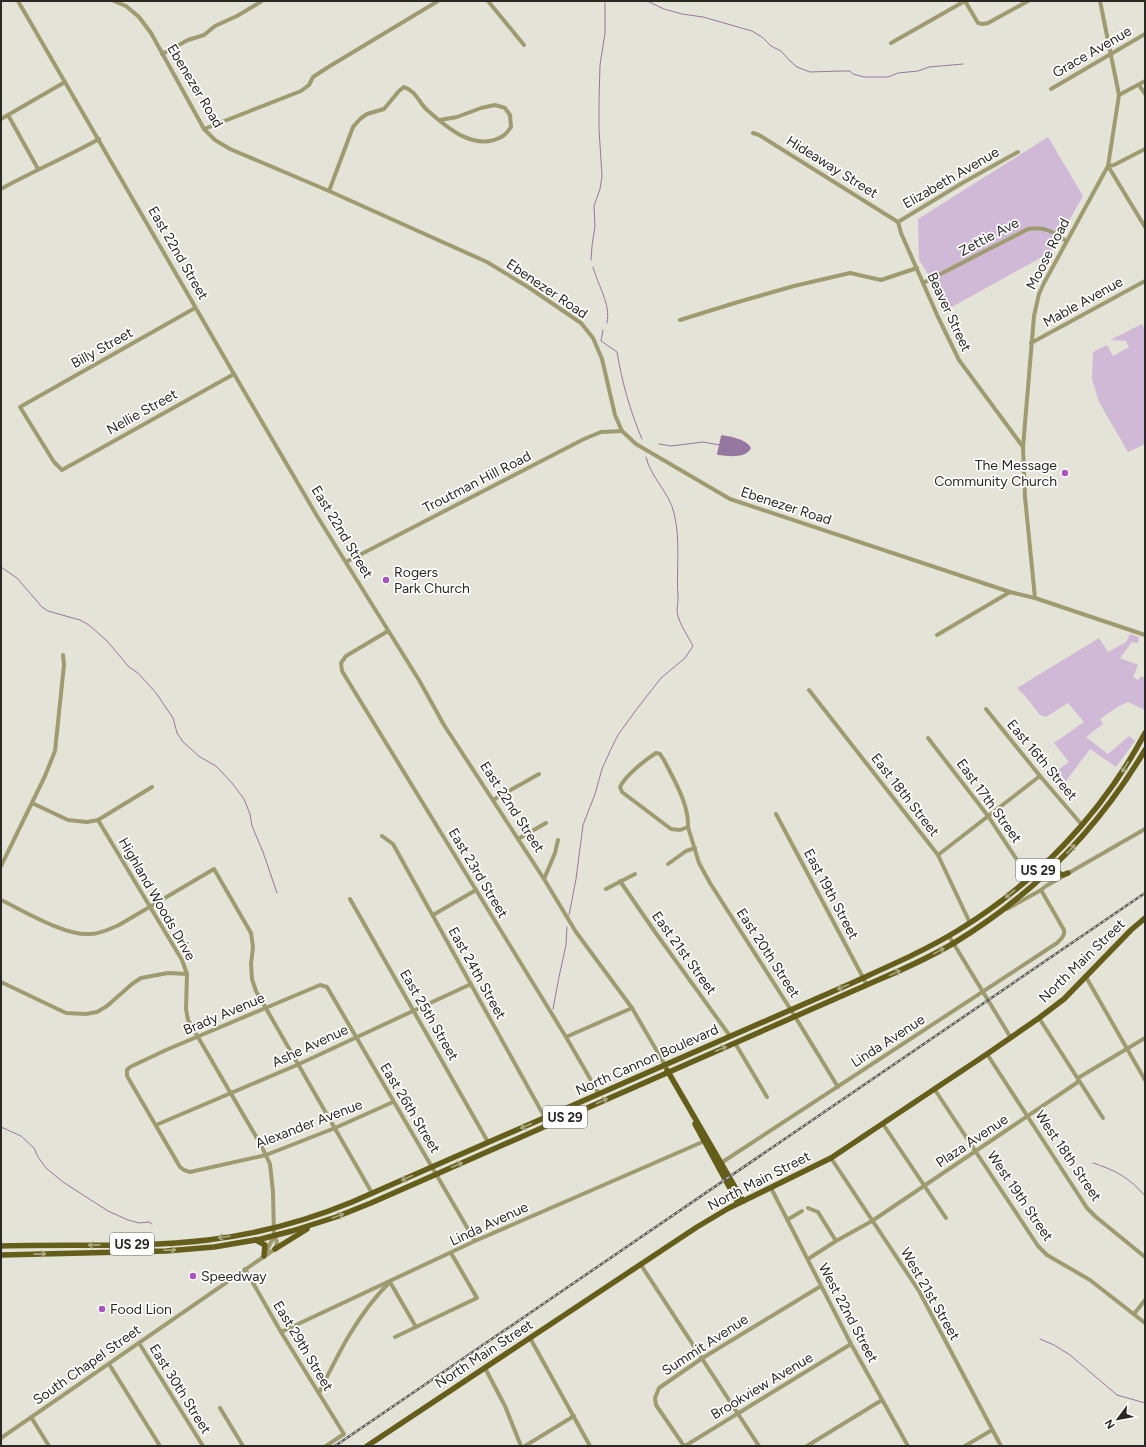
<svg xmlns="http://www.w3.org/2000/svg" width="1146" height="1447" font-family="Figtree,sans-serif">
  <rect width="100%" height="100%" fill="#e4e3d7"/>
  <g fill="#cfb9d6">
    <path d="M1048 137 1083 196 1051 252 950 308 919 260 918 219Z"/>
    <path d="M1142 324 1145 330V444L1128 452 1099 402 1092 379 1093 352 1107 345 1113 356 1129 347 1126 341 1110 340Z"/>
    <path d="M1130 634 1139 637 1138 643 1132 642 1120 658 1138 665 1133 677 1138 680 1141 676 1145 678V710L1128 702 1119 706 1100 719 1103 724 1086 737 1108 754 1129 736 1135 741 1116 767 1090 749 1066 781 1057 771 1069 762 1054 743 1084 722 1068 703 1046 717 1040 715 1025 696 1017 688 1099 638 1108 652 1126 642Z"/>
  </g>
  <path fill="#96779f" d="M722 435C731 437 747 439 751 448 746 459 728 456 718 455L717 454 721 436Z"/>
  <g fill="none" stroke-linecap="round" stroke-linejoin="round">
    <g stroke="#96779f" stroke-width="1">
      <path d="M647 1 664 9 682 14 703 17 752 31 762 37 771 46 781 51 790 61 797 67 810 72 842 71H850L853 74 864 77H888L898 73 918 71 929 67 963 64"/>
      <path d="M591 260 592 246 595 226 594 206 600 189 602 176 599 129V100L600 65 605 33V1"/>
      <path d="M593 267C598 286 611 304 607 323"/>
      <path d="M603 330 601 341 617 352C622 382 630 411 642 439"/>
      <path d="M659 444 671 446 703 442 720 445"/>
      <path d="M1 567 17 578 42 607 48 611 80 620 89 625 107 641 129 667 138 673 156 693 173 718 177 733 183 742 200 757 216 766 232 783 244 799 250 814 252 826 263 852 277 893"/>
      <path d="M1 613V618"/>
      <path d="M569 915 576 879 583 825 595 794 602 769 611 749 618 735 636 710 661 678 685 658 693 646C688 636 681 627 678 616 676 610 678 604 678 598 676 570 681 541 674 513 669 492 651 478 646 457"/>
      <path d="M553 1009 559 977 566 945 567 927"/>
      <path d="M1 1127 21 1136 34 1148 38 1157 46 1168 63 1182 108 1211 128 1220 139 1223 149 1222 152 1224"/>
      <path d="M1093 1163C1115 1170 1130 1178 1145 1196"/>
      <path d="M1040 1339 1054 1345 1070 1355 1117 1395 1145 1403"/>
    </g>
    <g stroke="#9e9b71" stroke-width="4">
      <path d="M18 1 234 374 317 516 419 680 444 725 544 879 576 932 632 1008 665 1065"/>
      <path d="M114 1 126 6 139 17 151 33 204 129 215 140 230 149 329 191 487 262 528 287 581 323 593 338 602 359 615 415 622 431 636 444 730 499 1010 592 1035 598 1145 635"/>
      <path d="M488 1 524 45"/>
      <path d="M965 1 978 23 983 24 988 23 1028 1"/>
      <path d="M891 43 965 1"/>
      <path d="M162 54 188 40 204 35 215 26 237 16 262 1"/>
      <path d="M1139 85 1145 94"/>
      <path d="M1051 89 1145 34"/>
      <path d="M1119 95 1145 81"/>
      <path d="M8 115 38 169"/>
      <path d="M1 119 65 82"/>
      <path d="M204 129 301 91 309 85 313 77 330 66 438 1"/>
      <path d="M753 133 759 135 898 222"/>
      <path d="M1145 149 1114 165 1108 166 1145 227"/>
      <path d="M1 189C33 171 67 157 99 139"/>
      <path d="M329 191 353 127 360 119 367 114 384 109 399 91 404 87C416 91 418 101 426 109 446 127 475 153 503 136 506 134 509 130 511 127L510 115 505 108 495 105 481 108 457 117 440 120"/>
      <path d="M898 222 901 233 938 317 959 360 1023 447"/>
      <path d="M898 222 964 182 1018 152"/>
      <path d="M923 283 1028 229C1044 226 1054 232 1066 241"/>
      <path d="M195 308 20 407 54 462 62 470 234 374"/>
      <path d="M680 320 738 302 794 286 850 273 881 280 917 268"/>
      <path d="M1031 343 1145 281"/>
      <path d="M346 562 584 439 601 432 622 431"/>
      <path d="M1035 598 1025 497 1023 447 1034 316 1039 294 1044 283 1108 166 1119 95 1100 1"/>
      <path d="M388 631 346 656 341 663 342 671 566 1037 599 1094"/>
      <path d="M937 635 1010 592"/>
      <path d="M809 690 938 855 970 923"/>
      <path d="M986 709 1040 776 1082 825"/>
      <path d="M928 738 988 816 1029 878"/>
      <path d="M656 753 660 754 664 760C674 780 689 804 688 827L680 830 671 829 622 792 620 787C625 776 645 760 656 753Z"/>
      <path d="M493 800 539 774"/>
      <path d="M32 803 68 820 87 822 98 820 152 787"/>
      <path d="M776 814 867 985"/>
      <path d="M98 820 182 960 187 974 186 1009 188 1020 261 1145 270 1164 273 1192 274 1236 266 1252"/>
      <path d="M688 827 699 863 710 883 791 1010 838 1087"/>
      <path d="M382 836 393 844 549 1125"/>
      <path d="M518 839 546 823"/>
      <path d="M938 855 1040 776"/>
      <path d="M668 864 686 851 695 848"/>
      <path d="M1 866 45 776 55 751 64 665 63 655"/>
      <path d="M544 879 555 853 558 840"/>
      <path d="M620 881 655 932 730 1036"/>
      <path d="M606 889 635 874"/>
      <path d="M350 899 488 1142"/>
      <path d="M1 900C24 911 65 936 90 934 100 934 110 929 119 925L214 869 251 933 253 947 251 964 252 979 256 991 372 1193"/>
      <path d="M1007 909 1041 890 1046 886 1145 829"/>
      <path d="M433 915 476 890"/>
      <path d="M949 936 1011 1038"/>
      <path d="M1086 977 1145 1080"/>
      <path d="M1 982 66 1013 86 1014 97 1012 107 1006 132 984 141 978 168 973 187 974"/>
      <path d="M1039 1018 1103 1118"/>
      <path d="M566 1037 632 1008"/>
      <path d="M735 1043 767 1097"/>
      <path d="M987 1054 1087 1208 1096 1217 1145 1257"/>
      <path d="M935 1090 1038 1246 1047 1255 1090 1280 1145 1323"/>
      <path d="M393 1102 335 1128 266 1155 190 1172 184 1170 180 1167 127 1076V1070L130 1067 166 1050 320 985 327 987 475 1241"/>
      <path d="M883 1124 946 1218"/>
      <path d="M156 1125 297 1065 471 984"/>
      <path d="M831 1158 919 1291 1001 1446"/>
      <path d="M721 1163 1057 943C1061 939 1065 936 1064 930L1041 890"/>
      <path d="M771 1188 851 1344 908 1446"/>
      <path d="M808 1208 818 1212 836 1241"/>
      <path d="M787 1220 802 1211"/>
      <path d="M808 1259 836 1241 872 1221 1078 1082V1078L1145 1038"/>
      <path d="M641 1265 759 1446"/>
      <path d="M245 1269 281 1332 344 1434 326 1446"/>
      <path d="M1134 1314 1145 1300"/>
      <path d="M281 1332 475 1241 707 1140"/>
      <path d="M395 1337 477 1298 451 1253"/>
      <path d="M530 1338 590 1446"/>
      <path d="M139 1343 203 1446"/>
      <path d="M109 1364 160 1446"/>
      <path d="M485 1368 505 1406 521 1446"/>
      <path d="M319 1393C338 1354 358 1313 390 1282L416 1327"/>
      <path d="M220 1408 243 1446"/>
      <path d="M31 1417 49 1446"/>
      <path d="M1 1438 275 1249 277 1242 274 1236"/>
      <path d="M525 1446 574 1416"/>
      <path d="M684 1446 656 1405 655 1398 659 1388 701 1359 821 1286"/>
      <path d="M685 1446 851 1344"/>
      <path d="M807 1446 882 1400"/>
      <path d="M965 1446 992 1430"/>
    </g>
    <g stroke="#655e1a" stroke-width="5.5">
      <path d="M1055 865 1056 872 1063 875 1068 873"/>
      <path d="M667 1070 743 1201"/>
      <path d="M695 1124 738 1203"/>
      <path d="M256 1240 265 1245 264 1256"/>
      <path d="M1 1246C70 1244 140 1248 208 1240 258 1234 306 1221 352 1202L843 987C882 969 921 953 957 931 1035 884 1102 814 1145 733"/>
      <path d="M275 1249 307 1229"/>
      <path d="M1 1255 166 1251 214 1247 261 1239 292 1231 336 1217 371 1203 878 980C904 969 930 957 954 943 1033 895 1098 829 1145 750"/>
      <path d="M367 1446 697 1227 729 1208 831 1158 987 1054 1039 1018 1064 999 1131 930 1145 918"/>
    </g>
    <g stroke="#605f59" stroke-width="2.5">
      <path id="rail" d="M335 1446 1145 893"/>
    </g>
    <use href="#rail" stroke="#fff" stroke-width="1" stroke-dasharray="3" stroke-linecap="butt"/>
  </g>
  <defs><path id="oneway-shaft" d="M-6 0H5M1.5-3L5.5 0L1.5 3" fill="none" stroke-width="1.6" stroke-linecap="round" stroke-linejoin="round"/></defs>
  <g stroke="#aaa681">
    <use href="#oneway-shaft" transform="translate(1125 767) rotate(121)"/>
    <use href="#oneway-shaft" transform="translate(1071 849) rotate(-47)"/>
    <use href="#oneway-shaft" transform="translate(1010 894) rotate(141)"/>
    <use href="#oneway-shaft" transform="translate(939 951) rotate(-28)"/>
    <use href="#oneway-shaft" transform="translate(895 973) rotate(-25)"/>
    <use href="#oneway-shaft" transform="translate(843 987) rotate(156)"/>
    <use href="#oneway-shaft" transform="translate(721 1049) rotate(-23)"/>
    <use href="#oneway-shaft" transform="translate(602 1101) rotate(-24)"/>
    <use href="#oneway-shaft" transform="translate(526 1126) rotate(156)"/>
    <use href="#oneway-shaft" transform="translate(457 1165) rotate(-23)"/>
    <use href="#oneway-shaft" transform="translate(407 1178) rotate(156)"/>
    <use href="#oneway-shaft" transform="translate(338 1216) rotate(-20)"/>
    <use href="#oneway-shaft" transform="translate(224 1237) rotate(172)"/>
    <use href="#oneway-shaft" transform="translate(94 1245) rotate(179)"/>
    <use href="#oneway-shaft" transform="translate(170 1250) rotate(-2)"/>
    <use href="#oneway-shaft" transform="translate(40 1254) rotate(-1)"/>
  </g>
  <g fill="#a953c1" stroke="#fff" stroke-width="1.5">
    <circle cx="1065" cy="473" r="4"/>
    <circle cx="386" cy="580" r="4"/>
    <circle cx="193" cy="1276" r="4"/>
    <circle cx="102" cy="1309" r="4"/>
  </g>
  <g text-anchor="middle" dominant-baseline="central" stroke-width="3.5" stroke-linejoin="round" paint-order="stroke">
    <g fill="#fff" stroke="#6a6966" stroke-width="1">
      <rect x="1016" y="859" width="44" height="22" rx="3"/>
      <rect x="543" y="1106" width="44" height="22" rx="3"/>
      <rect x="110" y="1233" width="44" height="22" rx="3"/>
    </g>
    <g font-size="13" font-weight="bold" fill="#2a2925">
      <text x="1038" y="870">US 29</text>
      <text x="565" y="1117">US 29</text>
      <text x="132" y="1244">US 29</text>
    </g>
    <g font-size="14" fill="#2a2925" stroke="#fff">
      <text transform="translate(1092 52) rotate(-30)">Grace Avenue</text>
      <text transform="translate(195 86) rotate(59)">Ebenezer Road</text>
      <text transform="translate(832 167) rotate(32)">Hideaway Street</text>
      <text transform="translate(951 178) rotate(-30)">Elizabeth Avenue</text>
      <text transform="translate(989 237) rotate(-28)">Zettie Ave</text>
      <text transform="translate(178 253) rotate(60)">East 22nd Street</text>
      <text transform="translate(1048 254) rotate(-63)">Moose Road</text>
      <text transform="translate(547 289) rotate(34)">Ebenezer Road</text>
      <text transform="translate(1083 302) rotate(-29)">Mable Avenue</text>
      <text transform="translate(949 312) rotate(65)">Beaver Street</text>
      <text transform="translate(102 348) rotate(-29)">Billy Street</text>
      <text transform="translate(142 412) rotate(-29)">Nellie Street</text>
      <text transform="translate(477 482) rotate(-27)">Troutman Hill Road</text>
      <text transform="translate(786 506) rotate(18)">Ebenezer Road</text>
      <text transform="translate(342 532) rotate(59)">East 22nd Street</text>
      <text transform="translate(1042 760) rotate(50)">East 16th Street</text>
      <text transform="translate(905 795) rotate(52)">East 18th Street</text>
      <text transform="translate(989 801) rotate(54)">East 17th Street</text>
      <text transform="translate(512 807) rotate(57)">East 22nd Street</text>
      <text transform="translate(478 873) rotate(59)">East 23rd Street</text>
      <text transform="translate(831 894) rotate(62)">East 19th Street</text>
      <text transform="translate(157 899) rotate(60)">Highland Woods Drive</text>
      <text transform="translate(684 953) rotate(54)">East 21st Street</text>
      <text transform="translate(768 953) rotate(57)">East 20th Street</text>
      <text transform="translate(1082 961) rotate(-44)">North Main Street</text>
      <text transform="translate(477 973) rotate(61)">East 24th Street</text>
      <text transform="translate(224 1014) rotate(-23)">Brady Avenue</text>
      <text transform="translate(429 1015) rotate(60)">East 25th Street</text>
      <text transform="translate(888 1041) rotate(-33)">Linda Avenue</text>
      <text transform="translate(310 1046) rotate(-25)">Ashe Avenue</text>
      <text transform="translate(647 1060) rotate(-24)">North Cannon Boulevard</text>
      <text transform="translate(410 1108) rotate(59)">East 26th Street</text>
      <text transform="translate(309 1124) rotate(-21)">Alexander Avenue</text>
      <text transform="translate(972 1141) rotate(-34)">Plaza Avenue</text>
      <text transform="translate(1068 1156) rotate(56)">West 18th Street</text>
      <text transform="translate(759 1181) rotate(-27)">North Main Street</text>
      <text transform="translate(1020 1196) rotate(56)">West 19th Street</text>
      <text transform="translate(489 1224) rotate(-25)">Linda Avenue</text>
      <text transform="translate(930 1294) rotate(60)">West 21st Street</text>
      <text transform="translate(848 1313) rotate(62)">West 22nd Street</text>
      <text transform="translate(705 1345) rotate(-33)">Summit Avenue</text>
      <text transform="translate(303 1346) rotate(59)">East 29th Street</text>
      <text transform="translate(484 1354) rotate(-33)">North Main Street</text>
      <text transform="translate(87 1365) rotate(-35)">South Chapel Street</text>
      <text transform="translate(762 1386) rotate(-31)">Brookview Avenue</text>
      <text transform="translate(180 1389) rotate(58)">East 30th Street</text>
    </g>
    <g font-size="14" fill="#2a2925" stroke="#fff" text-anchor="start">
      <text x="1057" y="465" text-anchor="end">The Message<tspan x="1057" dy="16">Community Church</tspan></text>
      <text x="394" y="572">Rogers<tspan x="394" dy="16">Park Church</tspan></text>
      <text x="201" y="1276">Speedway</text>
      <text x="110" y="1309">Food Lion</text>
    </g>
  </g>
  <rect width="1146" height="1447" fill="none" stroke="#2a2925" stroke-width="4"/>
  <g transform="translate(1118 1419) rotate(238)" stroke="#ffffff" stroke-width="3" paint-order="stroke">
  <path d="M0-3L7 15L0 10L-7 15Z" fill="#2a2925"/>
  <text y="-6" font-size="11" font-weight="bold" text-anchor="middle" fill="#2a2925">N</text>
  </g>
</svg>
